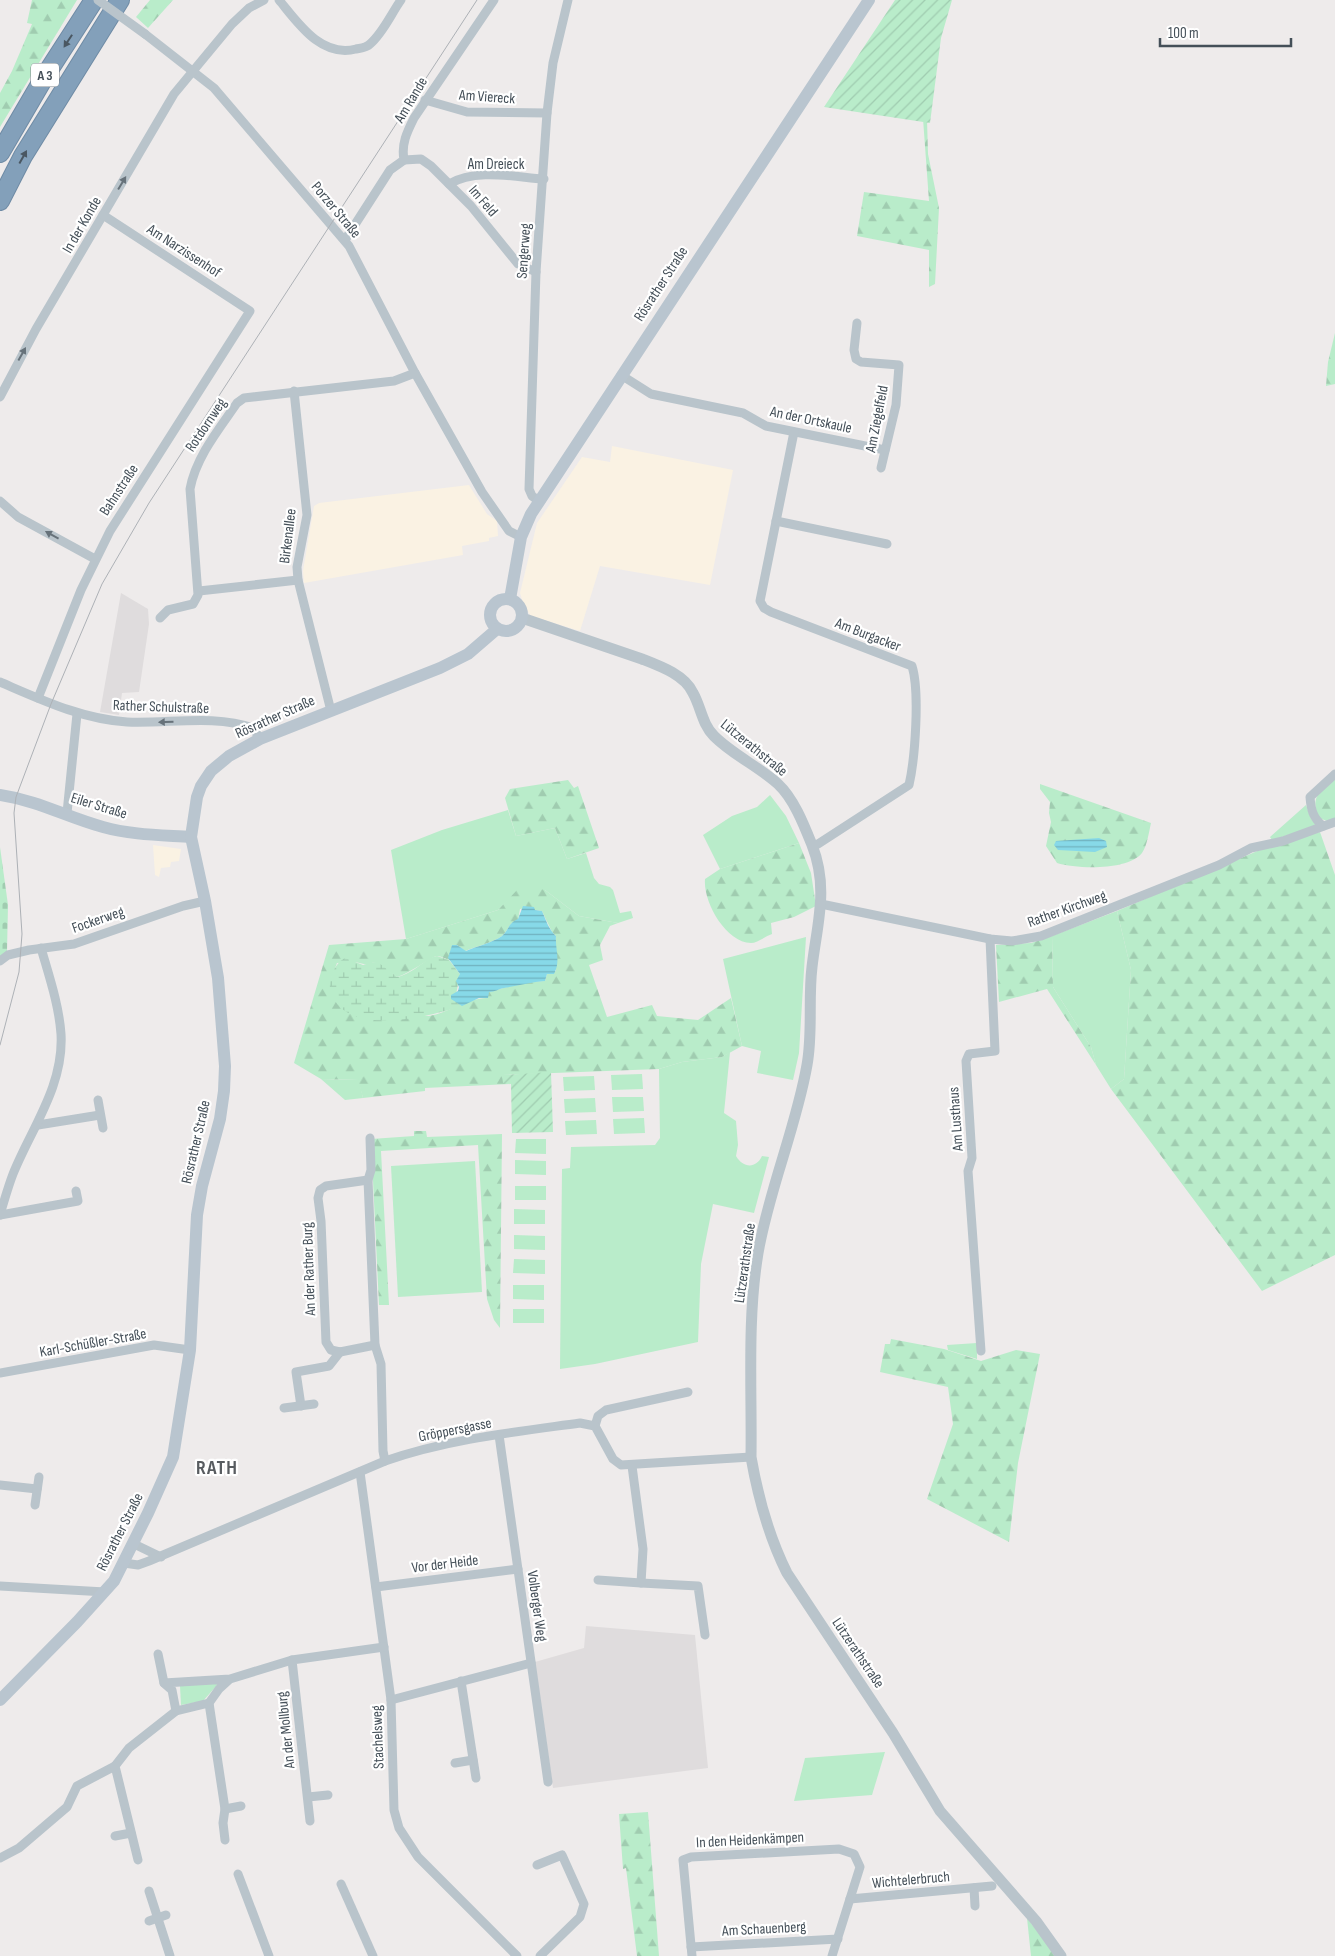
<svg xmlns="http://www.w3.org/2000/svg" width="1335" height="1956" font-family="'Sofia Sans Condensed',sans-serif">
  <defs>
    <pattern id="forest-firs" width="22" height="20" patternUnits="userSpaceOnUse" patternTransform="scale(1.25)"><rect width="22" height="20" fill="#b9ecca"/><path d="M5 1l3.5 6h-7zM16 11l3.5 6h-7z" fill="#a0ccb0"/></pattern>
    <pattern id="wetland-marsh" width="20" height="14" patternUnits="userSpaceOnUse" patternTransform="scale(1.25)"><rect width="20" height="14" fill="#b9ecca"/><path d="M1 5h8M5 5V1M11 12h8M15 12V8" fill="none" stroke="#a0ccb0"/></pattern>
    <pattern id="cemetery-stones" width="16" height="16" patternUnits="userSpaceOnUse" patternTransform="scale(1.25)"><rect width="16" height="16" fill="#b9ecca"/><path d="M2 7V4a2 2 0 0 1 4 0v3zM10 15v-3a2 2 0 0 1 4 0v3z" fill="#a0ccb0"/></pattern>
    <pattern id="garden-furrows" width="10" height="10" patternUnits="userSpaceOnUse" patternTransform="scale(1.25)"><rect width="10" height="10" fill="#b9ecca"/><path d="M-1 1l2-2M0 10L10 0M9 11l2-2" fill="none" stroke="#a0ccb0"/></pattern>
    <pattern id="water-rules" width="6" height="5" patternUnits="userSpaceOnUse" patternTransform="scale(1.25)"><rect width="6" height="5" fill="#87d9e8"/><path d="M0 2.5h6" fill="none" stroke="#70b2bf"/></pattern>
  </defs>
  <rect width="100%" height="100%" fill="#eeebeb"/>
  <g fill="#faf2e3">
    <path d="M612 446 733 470 710 585 600 566 580 631 531 616 524 606 520 593 537 523 582 457 610 462Z"/>
    <path d="M469 485 487 514 497 521 498 536 489 538V541L462 546 463 555 304 583 303 571 314 506 319 503Z"/>
    <path d="M153 845 181 849 179 861 171 862 170 867 161 868 159 877 155 875Z"/>
  </g>
  <g fill="#dfdcdd">
    <path d="M121 593 148 609 149 624 139 692 122 693 119 715 100 712Z"/>
    <path d="M586 1626 695 1635 708 1768 553 1788 535 1662 584 1648Z"/>
  </g>
  <g fill="#b9ecca">
    <path d="M770 795 786 816 799 843 720 869 703 835 732 816 757 807Z"/>
    <path d="M1306 805 1311 819 1317 826 1272 840 1270 837Z"/>
    <path d="M508 810 516 836 555 828 567 859 586 853 594 878 599 884 610 887 613 890 620 913 631 911 633 918 618 923 579 916 545 890 512 897 498 910 406 939 391 850 442 830Z"/>
    <path d="M1117 911 1131 970 1124 1079 1111 1089 1096 1065 1091 1047 1053 987 1052 936Z"/>
    <path d="M806 937 799 1053 793 1080 757 1073 761 1051 742 1046 723 959Z"/>
    <path d="M730 1052 724 1113 736 1121 738 1145 736 1156C743 1168 756 1169 762 1156L769 1157 754 1213 713 1204 701 1264 698 1342 595 1364 560 1369 562 1169 570 1168 571 1147 655 1145 660 1138 659 1069 682 1062 722 1057Z"/>
    <path d="M642 1074 643 1089 612 1090 611 1075Z"/>
    <path d="M594 1076 595 1090 564 1091 563 1077Z"/>
    <path d="M321 1079 359 1080 363 1098 345 1100Z"/>
    <path d="M612 1097H643L644 1111 613 1112Z"/>
    <path d="M595 1098 596 1112 565 1113 564 1099Z"/>
    <path d="M644 1118 645 1133 614 1134 613 1119Z"/>
    <path d="M596 1120 597 1134 566 1135 565 1121Z"/>
    <path d="M516 1139H546V1154L515 1153Z"/>
    <path d="M515 1160 546 1161V1175L515 1174Z"/>
    <path d="M475 1161 482 1292 398 1297 391 1166Z"/>
    <rect x="515" y="1186" width="31" height="14"/>
    <path d="M514 1209 545 1210V1224H514Z"/>
    <path d="M514 1235 545 1236V1250L514 1249Z"/>
    <path d="M514 1259 545 1260V1274L513 1273Z"/>
    <path d="M513 1285H544V1300L513 1299Z"/>
    <rect x="513" y="1309" width="31" height="14"/>
    <path d="M977 1343V1359L948 1350 947 1345Z"/>
    <path d="M216 1682 218 1684 203 1701 181 1705 180 1686Z"/>
    <path d="M885 1752 872 1795 794 1801 805 1758Z"/>
  </g>
  <g fill="url(#forest-firs)" fill-rule="evenodd">
    <path d="M32 0H77L0 127V93L12 71 32 24 27 23Z"/>
    <path d="M150 0H173L148 28 136 17Z"/>
    <path d="M922 105 927 119 928 154 939 208 935 284 929 287V250L857 236 864 192 929 201Z"/>
    <path d="M1335 333V384L1326 386 1328 362Z"/>
    <path d="M1335 779V819L1327 821 1319 818C1310 796 1319 793 1335 779Z"/>
    <path d="M568 780 574 788 578 786 599 848 567 859 555 828 516 836 505 798 510 789Z"/>
    <path d="M1040 784 1151 823C1149 832 1147 846 1142 853 1127 871 1077 869 1057 863L1046 846 1051 822 1049 813 1050 802 1040 789Z"/>
    <path d="M1320 832 1335 875V1255L1262 1291 1111 1089 1124 1079 1131 970 1117 911 1262 849Z"/>
    <path d="M799 843 811 873 816 906 794 917 771 923 772 934C766 936 757 943 751 943 725 942 703 901 705 879L720 869Z"/>
    <path d="M537 888 545 890 579 916 618 923 610 926 600 945 603 960 589 965 607 1017 652 1005 657 1016 698 1020 731 998 742 1046 722 1057 682 1062 659 1069 503 1075V1082L511 1084 425 1088V1091L363 1098 358 1080 321 1079 294 1063 329 945 406 939 498 910 518 889ZM532 907 535 910 542 911 552 932 556 936V971L547 974 545 981C526 981 507 987 488 992V998C470 997 448 1013 429 1016 421 1017 345 984 331 979L337 963 355 962 368 965 374 962 397 977C409 974 434 955 437 956 441 956 446 959 449 960L452 945H457L465 951C477 946 492 943 502 936 509 930 508 923 518 920L520 909Z"/>
    <path d="M1052 936 1053 987 1091 1047 1096 1065 1047 989 999 1002 996 945 1031 943Z"/>
    <path d="M414 1131H426L427 1137 502 1134 500 1328 494 1320 487 1299 478 1145 381 1151 389 1305H379L371 1139 414 1136Z"/>
    <path d="M891 1339 944 1349 981 1361 1016 1350 1040 1354 1018 1463 1009 1542 927 1499 953 1424 948 1387 880 1372 885 1344H890Z"/>
    <path d="M648 1812 659 1956H637L626 1868 623 1869 619 1814Z"/>
    <path d="M1027 1918 1056 1956H1031Z"/>
  </g>
  <path fill="url(#wetland-marsh)" d="M437 956 449 960 460 974 455 1000 462 1006C431 1016 357 1035 335 1001 332 995 329 990 330 983 331 973 336 963 345 958L363 965 374 962 379 963 397 977C415 973 425 958 437 956Z"/>
  <path fill="url(#cemetery-stones)" d="M0 847 8 905 7 952 0 957Z"/>
  <g fill="url(#garden-furrows)">
    <path d="M895 0H952L941 38 930 123 824 107Z"/>
    <path d="M551 1072 553 1132 512 1133 511 1084 503 1083 502 1075Z"/>
  </g>
  <g fill="url(#water-rules)">
    <path d="M1099 838 1106 841 1107 847 1095 852 1058 850 1054 845 1056 841Z"/>
    <path d="M523 906 534 907 535 910 542 911C546 920 549 930 556 936 555 950 561 961 554 974H547L545 981C531 982 518 986 504 988 498 989 495 992 489 992L488 998H479L462 1006 451 999V995L458 991 459 987 456 981 460 974 448 958 452 945H457L466 951C477 946 492 943 502 936 509 930 508 923 518 919Z"/>
  </g>
  <g fill="none" stroke-linecap="round" stroke-linejoin="round">
    <g stroke="#6f8ba5" stroke-width="20">
      <g id="motorway">
        <path d="M0 153 45 76 94 0"/>
        <path d="M0 201 23 156 120 0"/>
      </g>
    </g>
    <g stroke="#b9c4cb" stroke-width="9">
      <path d="M279 0C298 23 321 58 356 49 361 48 366 48 370 44 383 33 391 14 401 0"/>
      <path d="M145 34 214 88 349 246 415 373 482 492 509 531 521 537"/>
      <path d="M425 100 467 112 547 113"/>
      <path d="M404 160 421 159 431 166 471 206 518 264 536 272"/>
      <path d="M449 184C476 168 514 177 544 179"/>
      <path d="M345 240 390 170 404 160C401 144 407 132 414 118L494 0"/>
      <path d="M857 323 854 350 856 359 861 362 899 365 896 405 881 468"/>
      <path d="M621 375 651 394 743 413 766 426 885 450"/>
      <path d="M294 391 307 515 297 567 298 580 331 711"/>
      <path d="M0 397 36 329 174 94 232 24 249 8 264 0"/>
      <path d="M794 432 760 601 764 608 771 612 912 666C920 692 915 759 909 785L818 844 812 845"/>
      <path d="M0 501 18 517 95 559"/>
      <path d="M539 501 532 496 529 489 536 272 547 113 553 63 568 0"/>
      <path d="M776 521 887 544"/>
      <path d="M199 591 298 580"/>
      <path d="M160 618 168 610 193 604 198 595 190 489C196 457 219 429 237 403L244 398 394 381 415 373"/>
      <path d="M0 682C42 700 82 719 127 722 168 724 214 714 253 728L260 739"/>
      <path d="M38 698 81 590 110 531 250 311 103 215"/>
      <path d="M67 813 77 714"/>
      <path d="M1323 826C1313 818 1311 810 1310 797L1335 774"/>
      <path d="M821 904 990 939 1012 941 1041 936 1219 865 1251 848 1283 841 1335 822"/>
      <path d="M0 961 8 955 29 950 74 944 183 906 205 901"/>
      <path d="M98 1100 103 1128"/>
      <path d="M38 1125 100 1115"/>
      <path d="M370 1138 371 1170 368 1180 375 1345 381 1364 383 1451 385 1461"/>
      <path d="M368 1180 326 1186 320 1190 318 1198 321 1221 326 1342 331 1350 340 1352 375 1345"/>
      <path d="M0 1215C4 1201 8 1187 13 1174 31 1129 64 1086 61 1034 59 1005 49 976 41 948"/>
      <path d="M0 1215 78 1201 76 1191"/>
      <path d="M981 1351 968 1171 972 1158 966 1061 969 1054 995 1051 990 939"/>
      <path d="M0 1373 154 1345 190 1350"/>
      <path d="M301 1406 296 1372 329 1366 340 1352"/>
      <path d="M284 1408 314 1404"/>
      <path d="M595 1426 598 1416 606 1410 688 1392"/>
      <path d="M499 1435 548 1782"/>
      <path d="M632 1466 643 1549 641 1583 698 1586 705 1635"/>
      <path d="M360 1472 391 1700 394 1810 399 1828 418 1857 517 1956"/>
      <path d="M0 1485 37 1489"/>
      <path d="M35 1505 39 1477"/>
      <path d="M134 1544 161 1557"/>
      <path d="M124 1563 138 1565 149 1561 385 1461C448 1439 515 1432 580 1423L595 1426 613 1459 621 1465 751 1457"/>
      <path d="M598 1580 641 1583"/>
      <path d="M0 1586 105 1592"/>
      <path d="M376 1587 518 1569"/>
      <path d="M158 1654 164 1683"/>
      <path d="M230 1679 219 1689 209 1703 176 1711 172 1690 164 1683 230 1679 292 1660"/>
      <path d="M461 1681 476 1778"/>
      <path d="M391 1700 531 1663"/>
      <path d="M209 1703 225 1809 223 1823 225 1840"/>
      <path d="M455 1763 473 1760"/>
      <path d="M308 1797 328 1795"/>
      <path d="M225 1809 241 1806"/>
      <path d="M310 1821 292 1660 384 1647"/>
      <path d="M115 1836 131 1833"/>
      <path d="M0 1858 19 1848 67 1807 77 1786 115 1766"/>
      <path d="M138 1860 115 1766 129 1748 176 1711"/>
      <path d="M537 1865 562 1855 584 1904 580 1917 540 1956"/>
      <path d="M238 1874 269 1956"/>
      <path d="M341 1884 373 1956"/>
      <path d="M974 1888 975 1906"/>
      <path d="M149 1891 170 1956"/>
      <path d="M850 1899 992 1886"/>
      <path d="M149 1921 166 1915"/>
      <path d="M691 1947 838 1939"/>
      <path d="M692 1956 683 1860 691 1857 839 1849 854 1854 860 1867 832 1956"/>
    </g>
    <path stroke="#b9c4cb" stroke-width="11" d="M522 618 642 659C660 666 685 675 693 693 701 707 702 724 714 736 733 755 758 766 778 784 794 799 804 825 812 845 829 888 817 924 812 967 808 1000 813 1032 807 1065 796 1128 769 1189 758 1253 747 1319 752 1390 751 1457 758 1497 769 1537 787 1573L893 1733 940 1811 1036 1921 1061 1956"/>
    <g stroke="#b9c5cf" stroke-width="12">
      <path d="M510 599 521 537 531 514 869 0"/>
      <circle cx="506" cy="615" r="16"/>
      <path d="M0 795C40 801 66 817 103 827 131 835 161 835 191 837"/>
      <path d="M0 1700 77 1622 114 1581 148 1513 173 1457 190 1350 197 1215 202 1186 220 1119 224 1091 225 1066 218 978 205 901 191 837 197 797 201 786 211 771 229 756 260 739 440 668 468 654 497 629"/>
    </g>
    <use href="#motorway" stroke="#83a0ba" stroke-width="18"/>
    <path stroke="#adb1b6" stroke-width="1" d="M0 1045 19 972 22 934 14 813 16 797 51 704 102 584 149 503 477 0"/>
    <path stroke="#b9c4cb" stroke-width="9" d="M98 0 145 34"/>
  </g>
  <defs><path id="oneway-solid" d="M-6-.8H1V-3.2L6.5 0L1 3.2V.8H-6Z" transform="scale(1.25)"/></defs>
  <g fill="#4a5762">
    <use href="#oneway-solid" transform="translate(68 41) rotate(123)"/>
    <use href="#oneway-solid" transform="translate(23 157) rotate(-61)"/>
  </g>
  <g fill="#67727a">
    <use href="#oneway-solid" transform="translate(122 183) rotate(-59)"/>
    <use href="#oneway-solid" transform="translate(22 354) rotate(-61)"/>
    <use href="#oneway-solid" transform="translate(52 535) rotate(-151)"/>
    <use href="#oneway-solid" transform="translate(166 722) rotate(178)"/>
  </g>
  <g text-anchor="middle" dominant-baseline="central" stroke-width="4.5" stroke-linejoin="round" paint-order="stroke">
    <rect fill="#fff" stroke="#7c848a" stroke-width="1" x="31" y="63.5" width="28" height="23" rx="4"/>
    <g font-size="14" font-weight="bold" fill="#444f58">
      <text x="45" y="75">A 3</text>
    </g>
    <g font-size="15" fill="#444f58" stroke="#fff">
      <text transform="translate(487 97) rotate(4)">Am Viereck</text>
      <text transform="translate(411 100) rotate(-59)">Am Rande</text>
      <text x="496" y="164">Am Dreieck</text>
      <text transform="translate(483 201) rotate(49)">Im Feld</text>
      <text transform="translate(336 210) rotate(50)">Porzer Straße</text>
      <text transform="translate(82 225) rotate(-60)">In der Konde</text>
      <text transform="translate(184 251) rotate(33)">Am Narzissenhof</text>
      <text transform="translate(524 251) rotate(-86)">Sengerweg</text>
      <text transform="translate(661 284) rotate(-57)">Rösrather Straße</text>
      <text transform="translate(877 419) rotate(-79)">Am Ziegelfeld</text>
      <text transform="translate(811 420) rotate(12)">An der Ortskaule</text>
      <text transform="translate(206 425) rotate(-56)">Rotdornweg</text>
      <text transform="translate(119 490) rotate(-57)">Bahnstraße</text>
      <text transform="translate(288 536) rotate(-83)">Birkenallee</text>
      <text transform="translate(868 635) rotate(21)">Am Burgacker</text>
      <text transform="translate(161 707) rotate(2)">Rather Schulstraße</text>
      <text transform="translate(275 717) rotate(-24)">Rösrather Straße</text>
      <text transform="translate(754 748) rotate(39)">Lützerathstraße</text>
      <text transform="translate(99 806) rotate(17)">Eiler Straße</text>
      <text transform="translate(1067 909) rotate(-20)">Rather Kirchweg</text>
      <text transform="translate(98 920) rotate(-19)">Fockerweg</text>
      <text transform="translate(956 1119) rotate(-94)">Am Lusthaus</text>
      <text transform="translate(196 1142) rotate(-77)">Rösrather Straße</text>
      <text transform="translate(745 1263) rotate(-82)">Lützerathstraße</text>
      <text transform="translate(309 1269) rotate(-92)">An der Rather Burg</text>
      <text transform="translate(93 1343) rotate(-10)">Karl-Schüßler-Straße</text>
      <text transform="translate(455 1430) rotate(-11)">Gröppersgasse</text>
      <text transform="translate(120 1532) rotate(-63)">Rösrather Straße</text>
      <text transform="translate(445 1564) rotate(-7)">Vor der Heide</text>
      <text transform="translate(537 1606) rotate(82)">Volberger Weg</text>
      <text transform="translate(858 1653) rotate(56)">Lützerathstraße</text>
      <text transform="translate(286 1730) rotate(-96)">An der Mollburg</text>
      <text transform="translate(378 1737) rotate(-92)">Stachelsweg</text>
      <text transform="translate(750 1840) rotate(-3)">In den Heidenkämpen</text>
      <text transform="translate(911 1880) rotate(-5)">Wichtelerbruch</text>
      <text transform="translate(764 1929) rotate(-3)">Am Schauenberg</text>
    </g>
    <g font-size="20" font-weight="bold" letter-spacing="1" fill="#585c60" stroke="#fff">
      <text x="217" y="1468">RATH</text>
    </g>
  </g>
  <path d="M1160 38v8h131v-8" fill="none" stroke="#444f58" stroke-width="2.5"/>
  <text x="1168" y="38" font-size="15" fill="#444f58" stroke="#ffffff" stroke-width="4" paint-order="stroke">100 m</text>
</svg>
